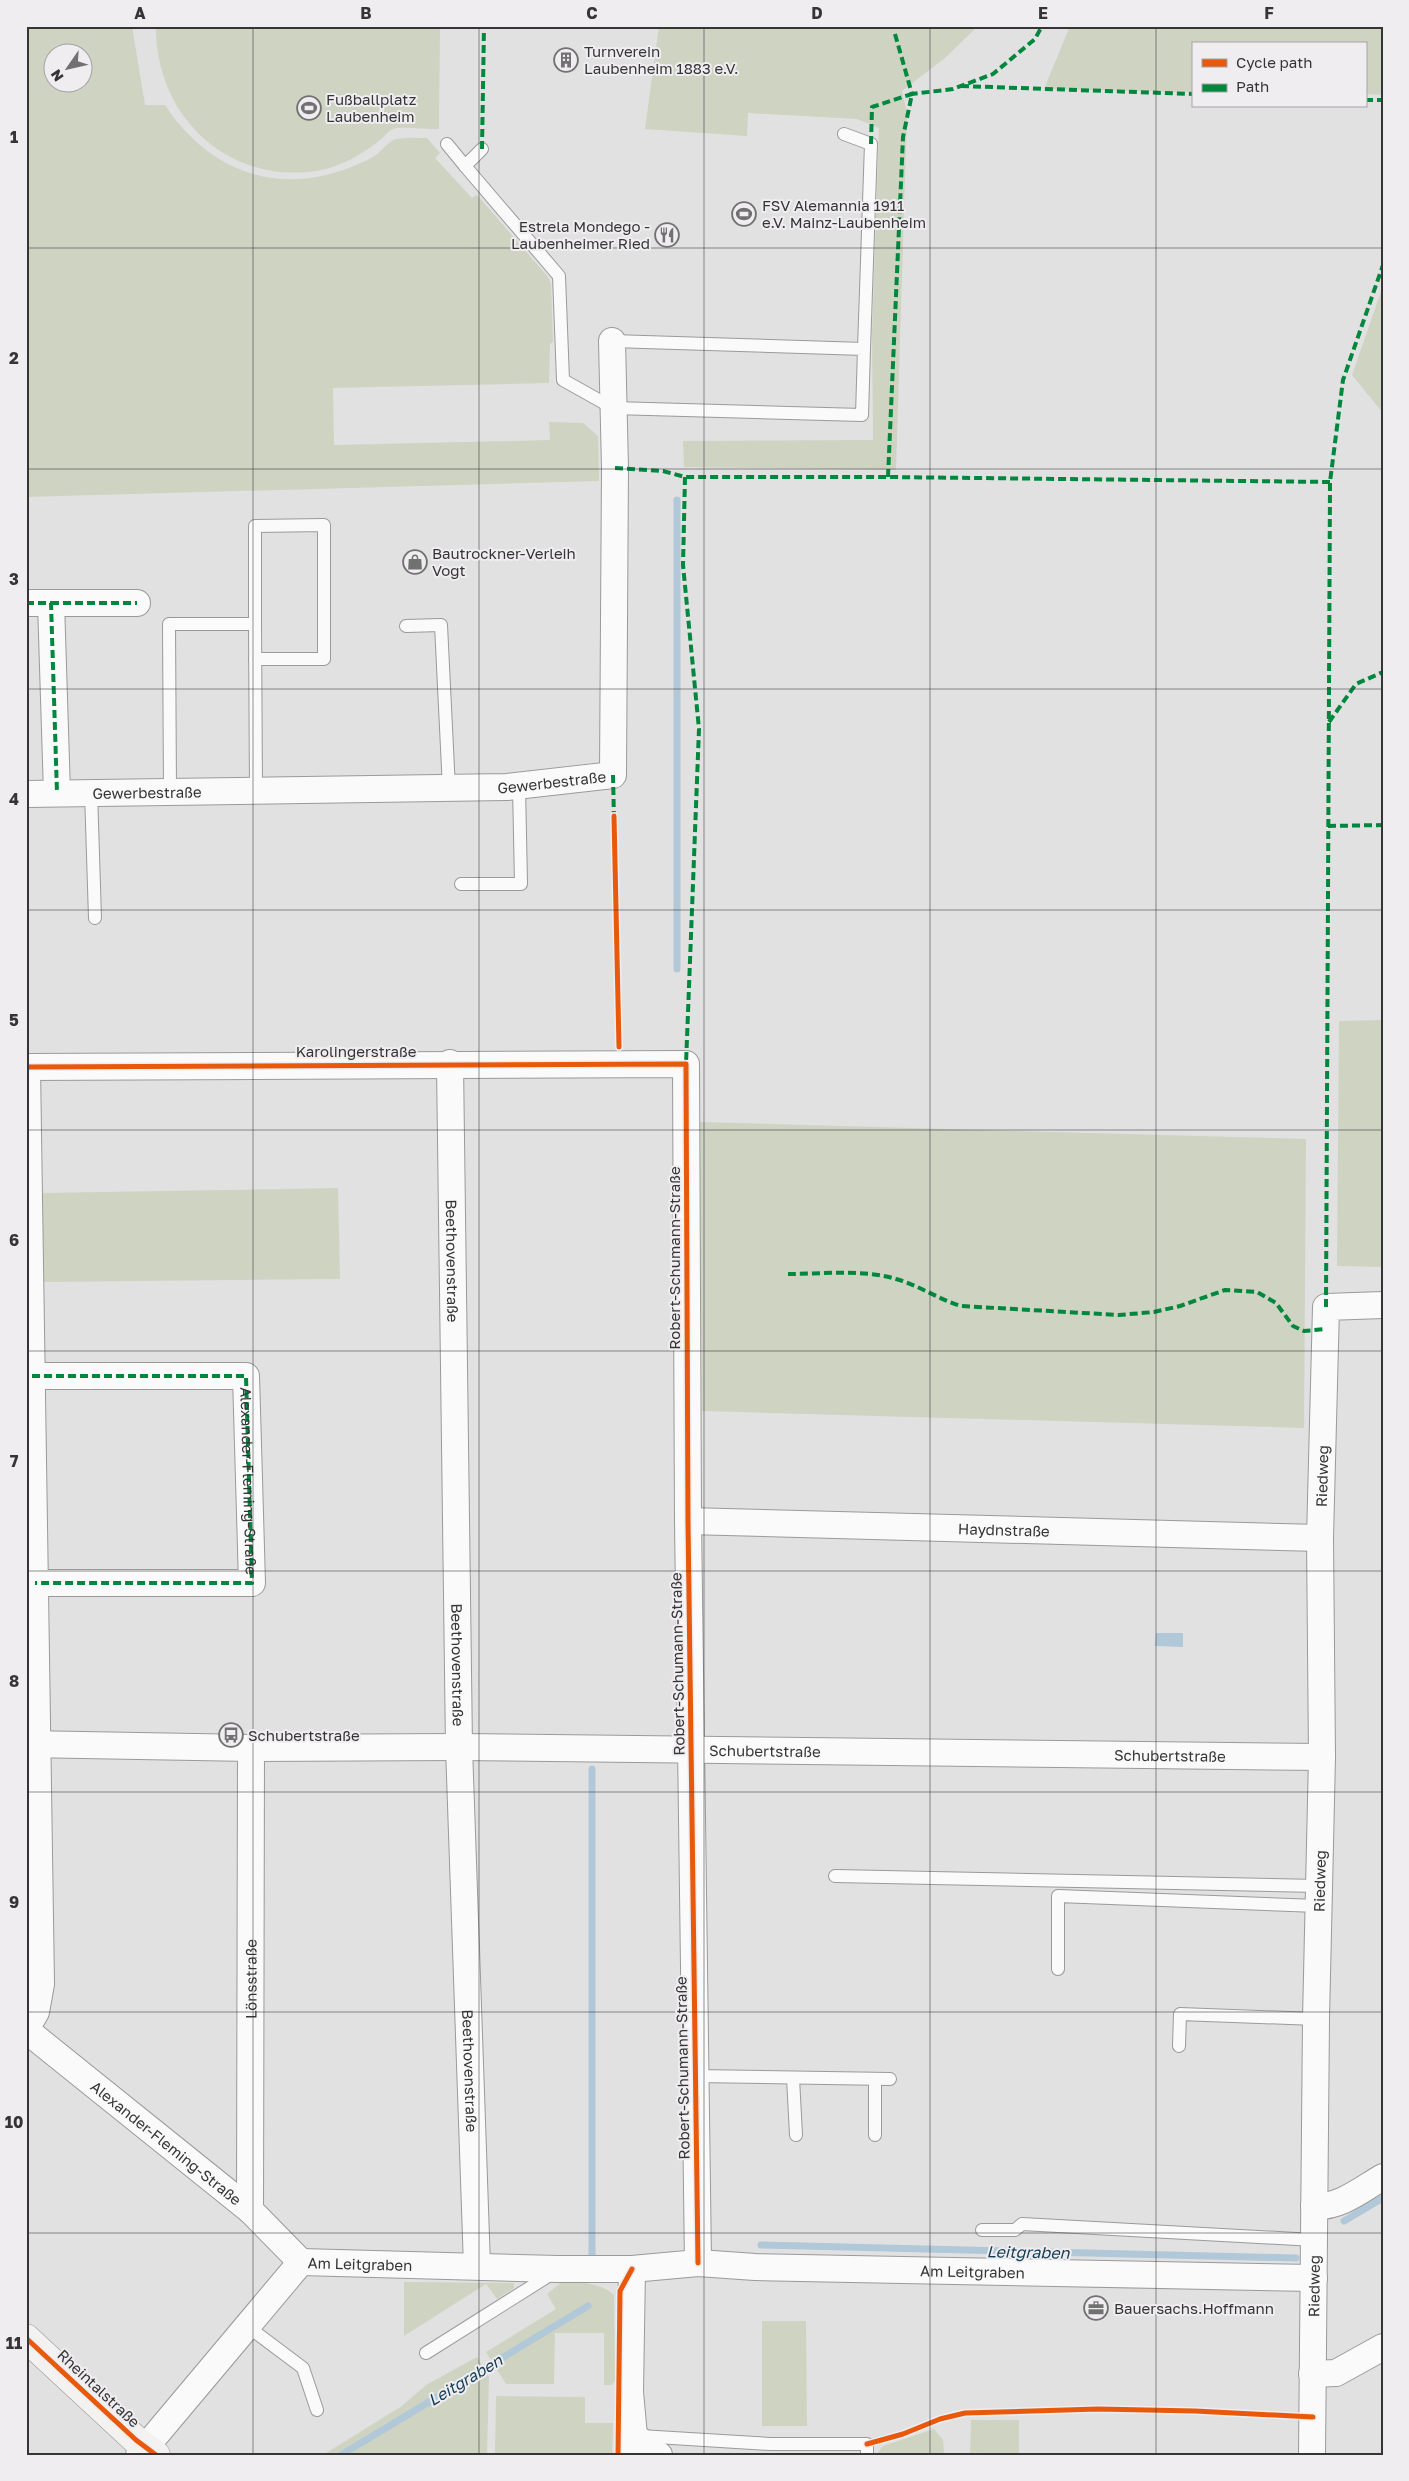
<svg xmlns="http://www.w3.org/2000/svg" width="1409" height="2481" font-family="'Golos Text',sans-serif">
  <rect width="100%" height="100%" fill="#e2e1e2"/>
  <g fill="#ced3c2" fill-rule="evenodd">
    <path d="M26 26H132L145 105H165C209 172 280 198 356 165 363 162 370 159 376 155 383 150 389 140 397 139 406 137 418 138 427 138L440 153 435 158 472 198 477 195 548 277 551 284 553 342 550 344 549 383 333 388 334 445 550 440 549 422 583 423 598 436 599 481 26 497ZM52 52H82V82H52Z"/>
    <path d="M156 26H440L439 129C428 130 404 126 393 129 388 131 383 138 379 141 362 154 342 166 321 170 230 187 155 117 156 26Z"/>
    <path d="M659 26H978L945 58 902 91 907 113 896 470 684 467 683 441 873 440 872 335 879 128 857 119 748 113 747 136 645 129Z"/>
    <path d="M1070 26 1383 27V95L1365 94V44H1193V92L1044 89Z"/>
    <path d="M1383 286V413L1352 375Z"/>
    <path d="M1383 1020V1267L1337 1266 1339 1021Z"/>
    <path d="M699 1122 1306 1139 1304 1428 702 1411Z"/>
    <path d="M338 1188 340 1279 44 1282 42 1193Z"/>
    <path d="M563 2281C581 2283 600 2282 614 2295L615 2381 611 2385H604V2333H555L554 2384H506L486 2352 556 2309 547 2294Z"/>
    <path d="M404 2282 514 2283V2288L497 2299 486 2284 404 2336Z"/>
    <path d="M762 2321H806L807 2426H762Z"/>
    <path d="M477 2357 489 2377 487 2455H323L402 2406 426 2385Z"/>
    <path d="M496 2396 585 2397V2423H613L612 2455H495Z"/>
    <path d="M971 2420H1019V2455H980L976 2452 970 2455Z"/>
    <path d="M934 2429 943 2440 944 2455H876L883 2446Z"/>
  </g>
  <path fill="#b1c8d8" d="M1156 1633H1183V1647L1155 1646Z"/>
  <g fill="none" stroke-linecap="round" stroke-linejoin="round">
    <g stroke="#b1c8d8" stroke-width="7">
      <path d="M677 500V969"/>
      <path d="M1344 2221 1383 2198"/>
      <path d="M761 2245 1296 2258"/>
      <path d="M592 2254V1769"/>
      <path d="M341 2455 588 2306"/>
    </g>
    <g stroke="#9a9a9a" stroke-width="14">
      <g id="lane">
        <path d="M844 134 871 144 864 349"/>
        <path d="M447 144 465 166"/>
        <path d="M482 149 465 166 559 276 563 380 613 408 862 415 864 349 612 341"/>
        <path d="M255 624 256 791"/>
        <path d="M406 626 441 625 449 789"/>
        <path d="M170 791 169 624H255V526L324 525V659H255"/>
        <path d="M91 792 95 918"/>
        <path d="M461 884H521L519 786"/>
        <path d="M835 1876 1319 1886"/>
        <path d="M1058 1969V1896L1318 1906"/>
        <path d="M1179 2046 1180 2014 1316 2019"/>
        <path d="M695 2076 890 2079"/>
        <path d="M793 2078 796 2135"/>
        <path d="M875 2135V2080"/>
        <path d="M982 2230H1015L1022 2224 1314 2240"/>
        <path d="M247 2326 303 2368 317 2410"/>
        <path d="M426 2353 553 2273"/>
        <path d="M640 2436 770 2444H867V2455"/>
      </g>
    </g>
    <g stroke="#9a9a9a" stroke-width="28">
      <g id="street">
        <path d="M26 603H51L57 793"/>
        <path d="M51 603H137"/>
        <path id="s1" d="M26 794 507 787 613 775 615 468 612 341"/>
        <path id="s2" d="M450 1063 459 1747 477 2266"/>
        <path d="M26 1067 686 1064 688 1521 698 2263"/>
        <path id="s3" d="M32 1376H246L252 1583H35"/>
        <path id="s4" d="M688 1521 1320 1538"/>
        <path id="s5" d="M26 1744 251 1748 459 1747 1322 1757"/>
        <path d="M26 2029 36 2012 41 1984 27 1067"/>
        <path id="s6" d="M26 2030 250 2210 301 2262"/>
        <path d="M1314 2206C1340 2208 1362 2189 1383 2177"/>
        <path id="s7" d="M250 2210 251 1748"/>
        <path id="s8" d="M301 2262 558 2269H632L698 2263 755 2267 1314 2278"/>
        <path d="M632 2269 630 2392 634 2436 633 2455"/>
        <path d="M1312 2374 1336 2373 1383 2347"/>
        <path d="M634 2436 659 2455"/>
        <path d="M139 2455 301 2262"/>
        <path id="s9" d="M1312 2455 1316 2019 1322 1757 1320 1538 1326 1307 1383 1305"/>
      </g>
    </g>
    <g stroke="#9a9a9a" stroke-width="29">
      <path id="secondary" d="M26 2338 136 2440 156 2455"/>
    </g>
    <use href="#lane" stroke="#fbfafb" stroke-width="12"/>
    <use href="#street" stroke="#fbfafb" stroke-width="26"/>
    <use href="#secondary" stroke="#f4f2f0" stroke-width="28"/>
    <g stroke="#00873e" stroke-width="4" stroke-dasharray="8 4" stroke-linecap="butt">
      <path d="M895 34 912 94 953 89 993 74 1035 39 1042 26"/>
      <path d="M961 86 1193 94"/>
      <path d="M1365 100H1383"/>
      <path d="M871 144 872 107 912 94"/>
      <path d="M482 149 484 26"/>
      <path d="M615 468 663 471 685 477H888L1330 482"/>
      <path d="M685 477 683 565 699 729 686 1064"/>
      <path d="M888 477 903 137 912 94"/>
      <path d="M26 603H51L57 793"/>
      <path d="M51 603H137"/>
      <path d="M1329 722 1356 684 1383 672"/>
      <path d="M613 775 614 820"/>
      <path d="M1328 826 1383 825"/>
      <path d="M788 1274C823 1274 863 1269 896 1279 918 1285 938 1299 961 1306L1119 1315 1154 1312 1180 1306 1225 1290 1257 1292 1276 1303 1293 1326 1304 1331 1325 1329"/>
      <path d="M1326 1307 1330 482 1343 380 1383 265"/>
      <path d="M32 1376H246L252 1583H35"/>
    </g>
    <g stroke="#efedf0" stroke-width="8">
      <g id="cycleway">
        <path d="M614 816 619 1047"/>
        <path d="M26 1067 686 1064 688 1521 698 2263"/>
        <path d="M26 2338 136 2440 156 2455"/>
        <path d="M867 2444 903 2434 940 2419 965 2413 1098 2409 1195 2411 1313 2417"/>
        <path d="M618 2455 620 2291 632 2269"/>
      </g>
    </g>
    <use href="#cycleway" stroke="#e8590c" stroke-width="5"/>
  </g>
  <path fill="none" stroke="#353536" stroke-width="1" stroke-opacity="0.55" d="M253 26V2455M479 26V2455M704 26V2455M930 26V2455M1156 26V2455M26 248H1383M26 469H1383M26 689H1383M26 910H1383M26 1130H1383M26 1351H1383M26 1571H1383M26 1792H1383M26 2012H1383M26 2233H1383"/>
  <defs>
    <g id="building-ring" transform="scale(1.25)"><circle r="9.5" fill="#efedf0" stroke="#727172" stroke-width="1.5"/><path d="M-4-6H4V6H1V3H-1V6H-4ZM-2.5-4.3h1.7v1.8h-1.7ZM.8-4.3h1.7v1.8H.8ZM-2.5-1h1.7V.8h-1.7ZM.8-1h1.7V.8H.8Z" fill="#727172"/></g>
    <g id="stadium-ring" transform="scale(1.25)"><circle r="9.5" fill="#efedf0" stroke="#727172" stroke-width="1.5"/><path d="M0-5a6.5 5 0 1 0 0 10a6.5 5 0 1 0 0-10ZM-3.5-1.8h7v3.6h-7Z" fill="#727172"/></g>
    <g id="restaurant-ring" transform="scale(1.25)"><circle r="9.5" fill="#efedf0" stroke="#727172" stroke-width="1.5"/><path d="M-5-6h1v4h1v-4h1v4h1v-4h1v5L-1.5 .5V6h-2V.5L-5-1ZM5-6V6H3V1.5H1.5Q1.5-4 5-6Z" fill="#727172"/></g>
    <g id="shop-ring" transform="scale(1.25)"><circle r="9.5" fill="#efedf0" stroke="#727172" stroke-width="1.5"/><path d="M-5-2.5h2.3a2.7 3.5 0 0 1 5.4 0H5L5.5 6h-11ZM-1.5-2.5h3a1.5 2.3 0 0 0-3 0Z" fill="#727172"/></g>
    <g id="bus-ring" transform="scale(1.25)"><circle r="9.5" fill="#efedf0" stroke="#727172" stroke-width="1.5"/><path d="M-5-6H5V4H4V6H2V4H-2V6H-4V4H-5ZM-3.5-4V0h7V-4ZM-3.5 1.2v1.5H-2V1.2ZM2 1.2v1.5H3.5V1.2Z" fill="#727172"/></g>
    <g id="office-ring" transform="scale(1.25)"><circle r="9.5" fill="#efedf0" stroke="#727172" stroke-width="1.5"/><path d="M-6-3h4V-5.5h4V-3h4V5H-6ZM-1-4.5V-3h2v-1.5ZM-6 0V1H6V0Z" fill="#727172"/></g>
  </defs>
  <g fill-rule="evenodd">
    <use href="#building-ring" x="566" y="60"/>
    <use href="#stadium-ring" x="309" y="108"/>
    <use href="#stadium-ring" x="744" y="214"/>
    <use href="#restaurant-ring" x="667" y="235"/>
    <use href="#shop-ring" x="415" y="562"/>
    <use href="#bus-ring" x="231" y="1735"/>
    <use href="#office-ring" x="1096" y="2308"/>
  </g>
  <g text-anchor="middle" dominant-baseline="central" stroke-width="4" stroke-linejoin="round" paint-order="stroke">
    <g font-size="15" fill="#353536" stroke="#efedf0" text-anchor="start">
      <text x="584" y="51">Turnverein<tspan x="584" dy="17">Laubenheim 1883 e.V.</tspan></text>
      <text x="326" y="99">Fußballplatz<tspan x="326" dy="17">Laubenheim</tspan></text>
      <text x="762" y="205">FSV Alemannia 1911<tspan x="762" dy="17">e.V. Mainz-Laubenheim</tspan></text>
      <text x="650" y="226" text-anchor="end">Estrela Mondego -<tspan x="650" dy="17">Laubenheimer Ried</tspan></text>
      <text x="432" y="553">Bautrockner-Verleih<tspan x="432" dy="17">Vogt</tspan></text>
      <text x="248" y="1735">Schubertstraße</text>
      <text x="1114" y="2308">Bauersachs.Hoffmann</text>
    </g>
    <g font-size="15" fill="#353536" stroke="#efedf0">
      <text stroke="none"><textPath href="#s1" startOffset="526">Gewerbestraße</textPath></text>
      <text stroke="none"><textPath href="#s1" startOffset="121">Gewerbestraße</textPath></text>
      <text x="356" y="1051">Karolingerstraße</text>
      <text transform="translate(674 1258) rotate(-90)">Robert-Schumann-Straße</text>
      <text stroke="none"><textPath href="#s2" startOffset="198">Beethovenstraße</textPath></text>
      <text stroke="none"><textPath href="#s9" startOffset="979">Riedweg</textPath></text>
      <text stroke="none"><textPath href="#s3" startOffset="319">Alexander-Fleming-Straße</textPath></text>
      <text stroke="none"><textPath href="#s4" startOffset="316">Haydnstraße</textPath></text>
      <text transform="translate(677 1664) rotate(-91)">Robert-Schumann-Straße</text>
      <text stroke="none"><textPath href="#s2" startOffset="602">Beethovenstraße</textPath></text>
      <text stroke="none"><textPath href="#s5" startOffset="739">Schubertstraße</textPath></text>
      <text stroke="none"><textPath href="#s5" startOffset="1144">Schubertstraße</textPath></text>
      <text stroke="none"><textPath href="#s9" startOffset="574">Riedweg</textPath></text>
      <text stroke="none"><textPath href="#s7" startOffset="231">Lönsstraße</textPath></text>
      <text transform="translate(682 2068) rotate(-91)">Robert-Schumann-Straße</text>
      <text stroke="none"><textPath href="#s2" startOffset="1008">Beethovenstraße</textPath></text>
      <text stroke="none"><textPath href="#s6" startOffset="180">Alexander-Fleming-Straße</textPath></text>
      <text stroke="none"><textPath href="#s8" startOffset="59">Am Leitgraben</textPath></text>
      <text stroke="none"><textPath href="#s8" startOffset="672">Am Leitgraben</textPath></text>
      <text stroke="none"><textPath href="#s9" startOffset="169">Riedweg</textPath></text>
      <text transform="translate(99 2388) rotate(43)">Rheintalstraße</text>
    </g>
    <g font-size="16" font-style="italic" fill="#113c54" stroke="#efedf0">
      <text transform="translate(1028 2252) rotate(1)">Leitgraben</text>
      <text transform="translate(465 2380) rotate(-31)">Leitgraben</text>
    </g>
  </g>
  <rect width="1409" height="2481" fill="none" stroke="#efedf0" stroke-width="55"/>
  <rect x="1192" y="42" width="175" height="65" fill="#efedf0" stroke="#a5a3a6"/>
  <rect x="1202" y="59" width="25" height="8" fill="#e8590c" stroke="#a5a3a6"/>
  <text x="1236" y="68" font-size="15" fill="#353536">Cycle path</text>
  <rect x="1202" y="84" width="25" height="8" fill="#00873e" stroke="#a5a3a6"/>
  <text x="1236" y="92" font-size="15" fill="#353536">Path</text>
  <g transform="translate(68 68) rotate(236)"><circle r="24" fill="#efedf0" stroke="#a5a3a6"/>
  <path d="M0-4L9 19L0 12L-9 19Z" fill="#727172"/>
  <text y="-8" font-size="14" font-weight="bold" text-anchor="middle" fill="#353536">N</text>
  </g>
  <rect x="28" y="28" width="1354" height="2426" fill="none" stroke="#353536" stroke-width="2"/>
  <g font-size="16" text-anchor="middle" font-weight="bold" fill="#353536">
    <text x="140" y="19">A</text>
    <text x="366" y="19">B</text>
    <text x="592" y="19">C</text>
    <text x="817" y="19">D</text>
    <text x="1043" y="19">E</text>
    <text x="1269" y="19">F</text>
    <text x="14" y="143">1</text>
    <text x="14" y="364">2</text>
    <text x="14" y="585">3</text>
    <text x="14" y="805">4</text>
    <text x="14" y="1026">5</text>
    <text x="14" y="1246">6</text>
    <text x="14" y="1467">7</text>
    <text x="14" y="1687">8</text>
    <text x="14" y="1908">9</text>
    <text x="14" y="2128">10</text>
    <text x="14" y="2349">11</text>
  </g>
</svg>
